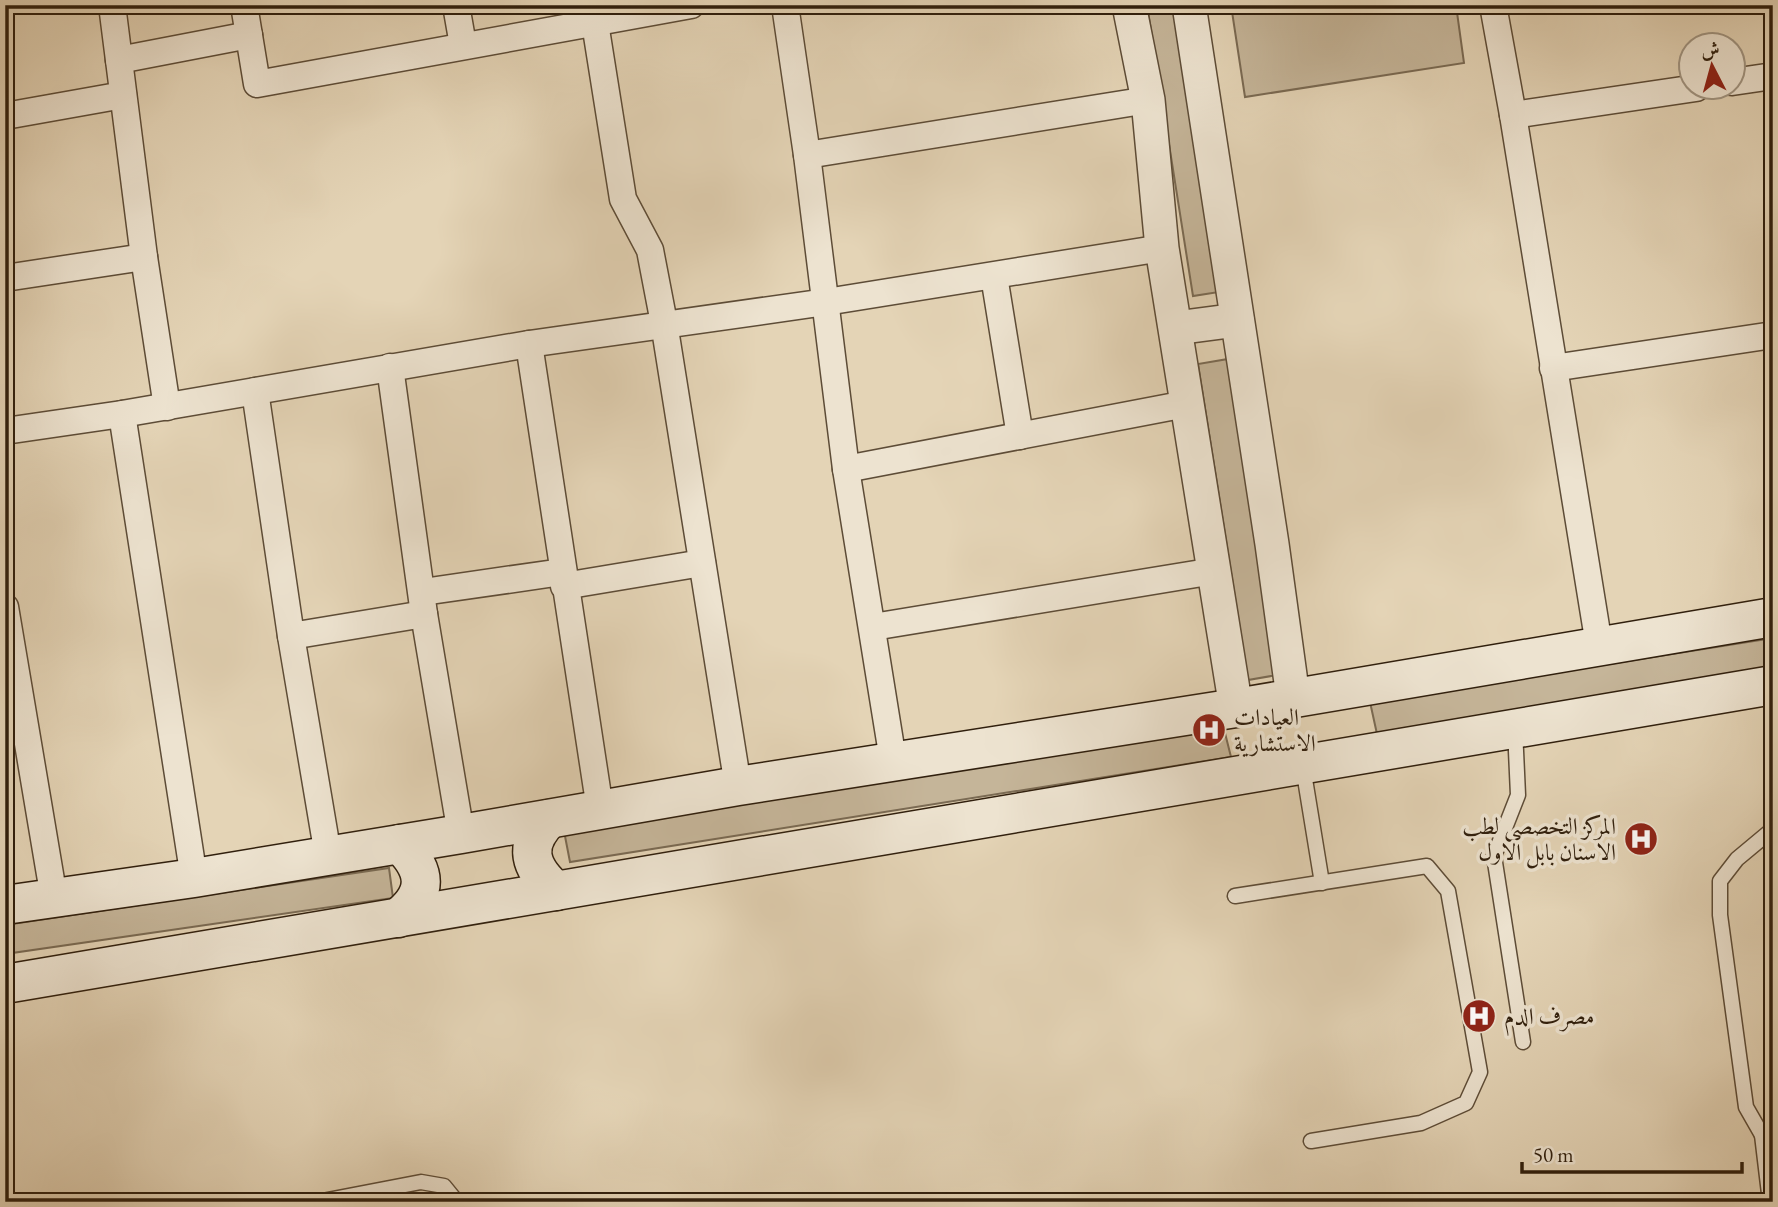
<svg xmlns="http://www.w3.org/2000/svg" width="1778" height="1207" font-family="'EB Garamond',Amiri,serif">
  <rect width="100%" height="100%" fill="#e4d4b6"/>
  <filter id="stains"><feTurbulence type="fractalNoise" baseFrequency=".00286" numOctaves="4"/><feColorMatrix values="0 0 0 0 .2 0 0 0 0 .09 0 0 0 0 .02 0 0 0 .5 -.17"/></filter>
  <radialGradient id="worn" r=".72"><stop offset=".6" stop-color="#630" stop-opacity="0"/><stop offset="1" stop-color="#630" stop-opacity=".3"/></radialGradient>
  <g fill="#c5b599" stroke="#7a6a53" stroke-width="2">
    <path d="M1147 5H1174L1219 292 1193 296Z"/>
    <path d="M1231 5H1456L1464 63 1245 97Z"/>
    <path d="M1228 359 1277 675 1248 680 1198 364Z"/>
    <path d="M1773 638V671L1377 734 1370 702Z"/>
    <path d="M1224 729 1231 757 570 862 564 831Z"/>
    <path d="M389 868 393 898 5 954V925Z"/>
  </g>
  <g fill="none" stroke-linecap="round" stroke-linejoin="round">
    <g stroke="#5d4c37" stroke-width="17">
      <g id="service">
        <path d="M1515 729 1518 795 1494 856 1523 1042"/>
        <path d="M1303 767 1322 883"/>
        <path d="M1773 829 1737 859 1720 881V915L1746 1107 1762 1135 1773 1140"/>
        <path d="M1235 896 1427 866 1448 891 1480 1072 1466 1103 1421 1123 1311 1141"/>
        <path d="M1762 1135 1770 1202"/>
        <path d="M317 1202 421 1182 444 1186 457 1202"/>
      </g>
    </g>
    <g stroke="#5d4c37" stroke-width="29">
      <g id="minor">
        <path d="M112 5 144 257 167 407"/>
        <path d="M244 5 257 84 691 5"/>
        <path d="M456 5 463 45"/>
        <path d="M785 5 807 155 846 469 893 760"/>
        <path d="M1493 5 1513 115 1599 645"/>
        <path d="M595 23 623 199 650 250 664 323 738 786"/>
        <path d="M119 60 249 35"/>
        <path d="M1732 82 1773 76"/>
        <path d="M1513 115 1696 88"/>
        <path d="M5 116 123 95"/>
        <path d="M807 155 1148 100"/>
        <path d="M994 276 1020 436"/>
        <path d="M5 278 144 257"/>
        <path d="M529 344 600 809"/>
        <path d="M390 367 424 614 461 834"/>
        <path d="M1553 368 1773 335"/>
        <path d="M255 391 291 636 328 855"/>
        <path d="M122 414 194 878"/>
        <path d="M5 431 122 414 529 344 826 302 1162 248"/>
        <path d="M846 469 1186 404"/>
        <path d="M564 586 702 563"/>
        <path d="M423 592 562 572"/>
        <path d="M5 607 54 898"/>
        <path d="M873 627 1214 571"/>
        <path d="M291 636 424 614"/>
      </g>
    </g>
    <g stroke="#5d4c37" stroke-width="36">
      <g id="tertiary">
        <path d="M1129 5 1148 100 1162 248 1236 708"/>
        <path d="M1189 5 1272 544 1293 697"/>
        <path d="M1176 328 1237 320"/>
      </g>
    </g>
    <g stroke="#301f0d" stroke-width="41">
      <g id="secondary">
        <path d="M549 819C522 846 530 868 556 891"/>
        <path d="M5 905 194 878 461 834 738 786 1236 708 1773 617"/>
        <path d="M398 918C429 893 427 871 400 844"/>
        <path d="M5 984 1773 685"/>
      </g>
    </g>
    <use href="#service" stroke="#ede3d0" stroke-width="14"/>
    <use href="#minor" stroke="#ede3d0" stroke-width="26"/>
    <use href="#tertiary" stroke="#ede3d0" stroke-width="33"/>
    <use href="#secondary" stroke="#ede3d0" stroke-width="38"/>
  </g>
  <defs>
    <g id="hospital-disc" transform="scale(1.75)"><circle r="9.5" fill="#8f2418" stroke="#ede3d0"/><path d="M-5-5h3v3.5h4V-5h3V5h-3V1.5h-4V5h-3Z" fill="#fff"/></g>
  </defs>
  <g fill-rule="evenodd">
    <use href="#hospital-disc" x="1209" y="730"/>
    <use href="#hospital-disc" x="1641" y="839"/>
    <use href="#hospital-disc" x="1479" y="1016"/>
  </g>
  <g text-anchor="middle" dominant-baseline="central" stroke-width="7" stroke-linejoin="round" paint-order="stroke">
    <g font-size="23" fill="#301f0d" stroke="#ede3d0" text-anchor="start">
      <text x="1234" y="717">العيادات<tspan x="1234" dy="26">الاستشارية</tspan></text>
      <text x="1616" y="826" text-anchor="end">المركز التخصصي لطب<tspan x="1616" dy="26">الاسنان بابل الاول</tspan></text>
      <text x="1504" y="1016">مصرف الدم</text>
    </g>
  </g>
  <rect width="1778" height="1207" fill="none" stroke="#e4d4b6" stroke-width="28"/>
  <rect x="7" y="7" width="1764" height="1193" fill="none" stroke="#301f0d" stroke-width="3.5"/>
  <rect x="14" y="14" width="1750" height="1179" fill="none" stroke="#301f0d" stroke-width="2"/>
  <g transform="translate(1712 66) rotate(354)"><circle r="33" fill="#ede3d0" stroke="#a19582" stroke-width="2"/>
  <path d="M0-5L12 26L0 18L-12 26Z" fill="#8f2418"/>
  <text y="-10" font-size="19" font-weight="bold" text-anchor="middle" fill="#301f0d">ش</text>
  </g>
  <path d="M1522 1162v10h220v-10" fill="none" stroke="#301f0d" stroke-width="3.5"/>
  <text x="1533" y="1162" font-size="21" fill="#301f0d" stroke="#ede3d0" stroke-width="5" paint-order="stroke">50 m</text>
  <rect width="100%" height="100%" filter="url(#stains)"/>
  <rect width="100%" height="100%" fill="url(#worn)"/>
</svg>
